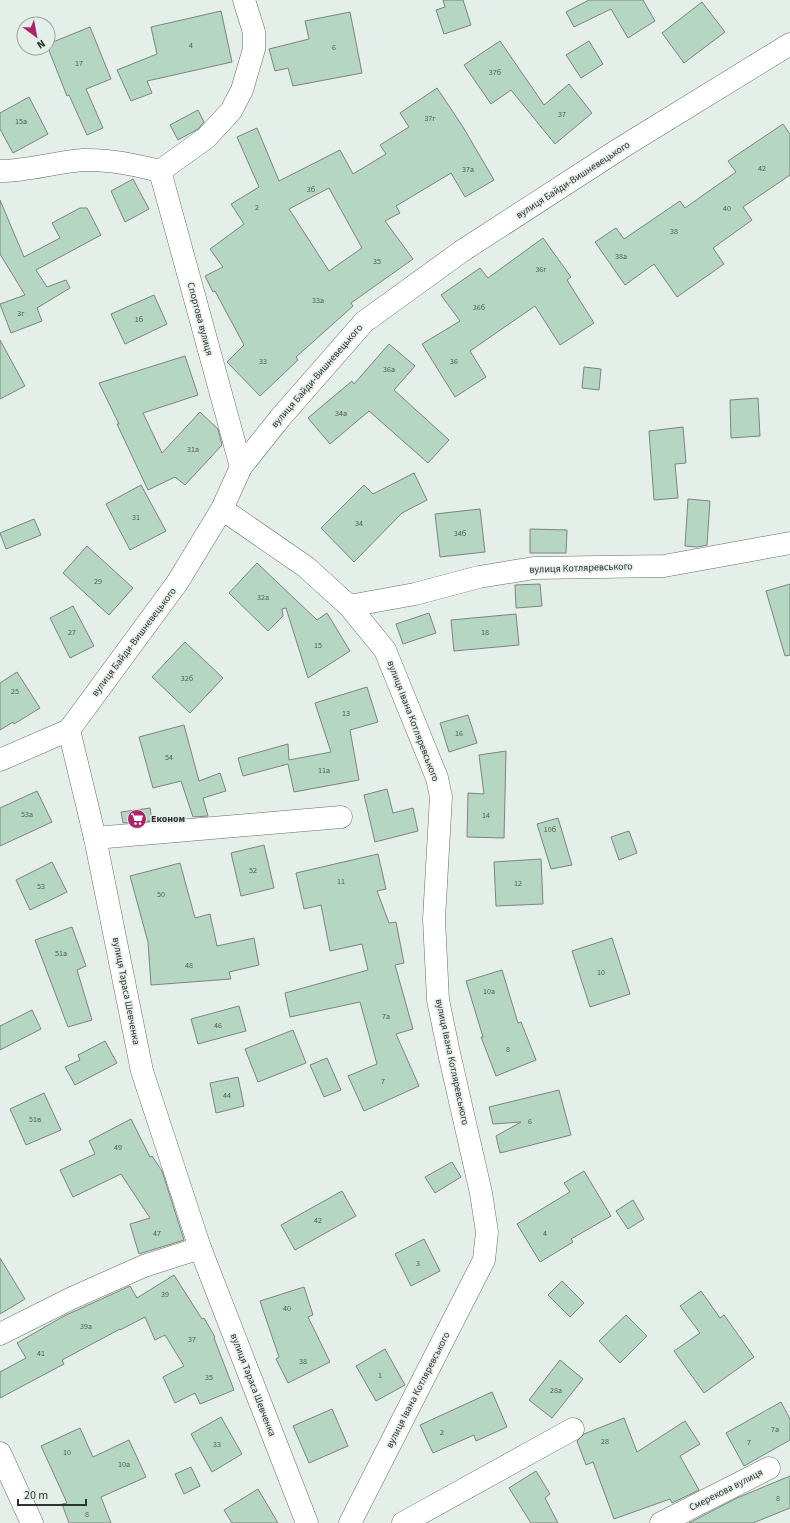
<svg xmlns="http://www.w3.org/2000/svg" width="790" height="1523" font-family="'Source Sans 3',sans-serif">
  <rect width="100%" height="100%" fill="#e5efe9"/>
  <g fill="#b5d6c2" stroke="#7c857f" fill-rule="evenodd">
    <path d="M443 0H463L471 25 444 34 436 10 445 7Z"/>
    <path d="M589 0H643L655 21 628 38 611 9 574 27 566 12Z"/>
    <path d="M702 2 725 32 684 63 662 33Z"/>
    <path d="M221 11 232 62 147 81 152 93 131 101 117 70 157 54 151 27Z"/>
    <path d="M350 12 362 73 293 86 288 68 275 71 269 49 309 39 305 21Z"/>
    <path d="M90 27 111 79 86 89 103 128 87 135 69 95 67 96 48 48V44Z"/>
    <path d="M500 41 544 105 569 84 592 113 555 144 511 90 491 104 464 65Z"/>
    <path d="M589 41 603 64 581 78 566 55Z"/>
    <path d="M437 88 463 127 494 180 465 197 451 173 396 206 400 213 385 221 413 259 351 303 353 306 296 357 298 360 260 396 227 362 244 345 215 291 213 292 205 276 223 267 210 249 244 224 231 204 259 187 237 137 257 128 279 181 340 150 353 174 386 154 380 145 409 127 400 113ZM329 188 362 248 329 271 289 209Z"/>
    <path d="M29 97 48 134 13 153 0 129V113Z"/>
    <path d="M198 110 204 122 198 129 178 140 170 125Z"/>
    <path d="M783 124 790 134V175L743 207 752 220 713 248 724 264 677 297 654 264 625 285 595 242 616 228 624 239 680 201 685 208 736 172 728 161Z"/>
    <path d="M133 179 149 209 125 222 111 191Z"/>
    <path d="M0 200 24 257 60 238 52 223 80 208H87L101 235 36 270 47 287 66 280 70 288 37 308 42 321 11 333 0 304 25 295 0 254Z"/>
    <path d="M543 238 571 277 567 280 594 323 560 345 535 306 470 351 486 377 455 397 422 344 460 321 441 295 480 268 488 278Z"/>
    <path d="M154 295 167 324 125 344 111 314Z"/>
    <path d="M0 340 25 386 0 399Z"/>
    <path d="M389 344 415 366 394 390 449 440 428 463 369 411 330 444 308 418 352 381 354 384Z"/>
    <path d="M185 356 198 395 143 413 162 453 200 412 218 429 222 445 185 485 175 477 148 490 117 424H119L99 383Z"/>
    <path d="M584 367 601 369 599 390 582 388Z"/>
    <path d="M758 398 760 436 731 438 730 400Z"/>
    <path d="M683 427 686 463 675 464 678 498 654 500 649 431Z"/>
    <path d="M414 473 427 500 402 513 354 562 321 528 364 485 373 494Z"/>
    <path d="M141 485 166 531 130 550 106 504Z"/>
    <path d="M688 499 710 501 707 545 697 547 685 546Z"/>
    <path d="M480 509 485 552 440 557 435 514Z"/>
    <path d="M34 519 41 535 6 549 0 533Z"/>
    <path d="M530 529 567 530 566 553H530Z"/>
    <path d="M87 546 133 588 109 615 63 573Z"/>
    <path d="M257 563 317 620 327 613 350 651 308 678 286 608 282 609 283 616 268 631 229 593Z"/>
    <path d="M540 584 542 606 516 608 515 585Z"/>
    <path d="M790 584V655L785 656 766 591Z"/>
    <path d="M73 606 94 646 70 658 50 618Z"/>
    <path d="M429 613 436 633 403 644 396 624Z"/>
    <path d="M516 614 519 645 454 651 451 620Z"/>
    <path d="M185 642 223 678 190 713 152 677Z"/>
    <path d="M17 672 40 708 14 724 13 722 0 730V683Z"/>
    <path d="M367 687 378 722 350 730 359 780 294 792 288 764 243 776 238 758 288 744 289 760 331 752 315 703Z"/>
    <path d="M468 715 477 743 449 752 440 723Z"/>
    <path d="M184 725 199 781 220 773 226 791 203 798 208 816 193 817 181 781 153 788 139 737Z"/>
    <path d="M506 751 504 838 467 837 468 793 484 794 479 755Z"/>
    <path d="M387 789 393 813 413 808 418 831 375 842 364 795Z"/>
    <path d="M37 791 52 822 0 846V808Z"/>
    <path d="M150 808 152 821 123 823 121 812Z"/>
    <path d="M558 818 572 865 551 869 537 824Z"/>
    <path d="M629 831 637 853 619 860 611 837Z"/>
    <path d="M264 845 274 888 241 896 231 853Z"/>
    <path d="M378 854 386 889 377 891 389 923 396 922 404 963 395 965 413 1029 396 1034 419 1086 364 1111 348 1076 377 1064 360 1002 290 1017 285 993 368 970 362 944 330 951 321 905 304 909 296 873Z"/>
    <path d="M541 859 543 904 496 906 494 862Z"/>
    <path d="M52 862 67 892 30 910 16 880Z"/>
    <path d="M180 863 195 918 210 914 217 946 254 938 259 965 229 972 231 979 151 985 148 942 130 876Z"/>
    <path d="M72 927 86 966 77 970 92 1020 68 1027 35 940Z"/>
    <path d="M612 938 630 994 590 1007 572 951Z"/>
    <path d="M502 970 518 1023 521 1022 536 1060 496 1076 481 1037H483L466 981Z"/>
    <path d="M239 1006 246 1031 198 1044 191 1019Z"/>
    <path d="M32 1010 41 1029 0 1050V1026Z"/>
    <path d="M293 1030 306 1063 258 1082 245 1049Z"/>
    <path d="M105 1041 117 1063 75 1085 65 1067 80 1060 78 1055Z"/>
    <path d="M327 1058 341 1090 324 1097 310 1065Z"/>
    <path d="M238 1077 244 1106 216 1113 210 1083Z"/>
    <path d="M559 1090 571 1135 500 1153 496 1136 521 1122 493 1124 489 1107Z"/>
    <path d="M44 1093 61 1130 26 1145 10 1109Z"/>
    <path d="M131 1119 150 1157 152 1156 162 1171 184 1240 139 1254 130 1224 150 1218 121 1174 73 1197 60 1170 95 1154 89 1141Z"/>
    <path d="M452 1162 461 1177 435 1193 425 1177Z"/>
    <path d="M584 1171 611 1216 571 1239 573 1242 540 1262 517 1224 570 1192 564 1183Z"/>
    <path d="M342 1191 356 1216 295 1250 281 1225Z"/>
    <path d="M633 1200 644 1219 628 1229 616 1211Z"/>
    <path d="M424 1239 440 1271 411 1286 395 1254Z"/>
    <path d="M0 1258 25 1299 0 1314Z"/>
    <path d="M174 1275 202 1319 204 1318 215 1337 214 1338 234 1390 200 1404 195 1393 175 1403 163 1377 184 1366 165 1335 155 1340 145 1317 120 1330V1329L62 1360 64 1364 0 1398V1372L26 1358 17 1343 64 1316 130 1286 137 1298Z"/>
    <path d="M562 1281 584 1303 570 1317 548 1295Z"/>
    <path d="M304 1287 313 1315 308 1317 330 1362 288 1383 276 1359 279 1357 260 1301Z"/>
    <path d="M701 1291 720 1318 724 1315 754 1357 704 1393 674 1351 700 1333 680 1306Z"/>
    <path d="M626 1315 647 1336 620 1363 599 1341Z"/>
    <path d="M385 1349 405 1385 376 1401 356 1366Z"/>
    <path d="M560 1360 583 1379 552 1418 529 1400Z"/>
    <path d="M492 1392 507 1427 476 1441 474 1435 433 1453 420 1425Z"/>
    <path d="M781 1402 790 1419V1440L744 1466 726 1433Z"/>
    <path d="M332 1409 348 1446 309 1463 293 1426Z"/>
    <path d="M221 1417 242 1454 212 1472 191 1434Z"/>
    <path d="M624 1418 637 1452 685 1421 700 1444 680 1456 699 1490 672 1503 670 1499 614 1519 593 1462 586 1465 577 1441 584 1434Z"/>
    <path d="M80 1428 93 1457 129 1440 146 1477 101 1497 111 1523H69L62 1504 67 1503 41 1446Z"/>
    <path d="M191 1467 200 1486 184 1494 175 1474Z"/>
    <path d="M536 1471 550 1494 545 1498 558 1523H531L509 1488Z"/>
    <path d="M790 1476V1508L753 1523H689L737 1498Z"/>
    <path d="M258 1489 278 1523H232L224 1510Z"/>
  </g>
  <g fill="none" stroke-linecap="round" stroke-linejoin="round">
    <g stroke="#656e69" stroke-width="23">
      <g id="minor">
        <path d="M0 171C28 171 55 162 83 160 109 159 135 165 160 171"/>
        <path d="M241 467 160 171 206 138 231 111 242 90 254 49V32L244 0"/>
        <path d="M222 509 306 567 349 606 385 650 437 778 441 797 434 919 438 1000 449 1053 481 1193 487 1232 484 1260 350 1523"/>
        <path d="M349 606 415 594 479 577 534 568 664 566 790 543"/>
        <path d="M69 730 95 838 142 1071 200 1248 307 1523"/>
        <path d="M0 760 69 730 177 583 222 509 241 467 280 418 364 322 462 251 621 148 790 44"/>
        <path d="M95 838 341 817"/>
        <path d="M0 1334 72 1298 144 1266 200 1248"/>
        <path d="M0 1453 32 1523"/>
        <path d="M403 1523 573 1429"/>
        <path d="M661 1523 769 1468"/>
      </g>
    </g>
    <use href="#minor" stroke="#fff" stroke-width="22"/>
  </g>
  <defs>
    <g id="supermarket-disc" transform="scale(1)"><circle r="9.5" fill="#ad2468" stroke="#e5efe9"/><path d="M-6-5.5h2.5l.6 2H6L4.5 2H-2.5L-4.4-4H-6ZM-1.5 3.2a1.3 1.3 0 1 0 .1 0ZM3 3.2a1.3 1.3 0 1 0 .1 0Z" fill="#fff"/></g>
  </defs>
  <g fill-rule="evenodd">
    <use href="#supermarket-disc" x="137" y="819"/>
  </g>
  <g text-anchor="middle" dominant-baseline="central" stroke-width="3" stroke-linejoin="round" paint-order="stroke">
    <g font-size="8" fill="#505b54">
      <text x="191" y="45">4</text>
      <text x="334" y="47">6</text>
      <text x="79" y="63">17</text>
      <text x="495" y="72">37б</text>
      <text x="562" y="114">37</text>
      <text x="430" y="118">37г</text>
      <text x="21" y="121">15а</text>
      <text x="762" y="168">42</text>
      <text x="468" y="169">37а</text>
      <text x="311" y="189">3б</text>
      <text x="257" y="207">2</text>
      <text x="727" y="208">40</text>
      <text x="674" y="231">38</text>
      <text x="621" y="256">38а</text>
      <text x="377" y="261">35</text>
      <text x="541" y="269">36г</text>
      <text x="318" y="300">33а</text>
      <text x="479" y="307">36б</text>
      <text x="21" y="313">3г</text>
      <text x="139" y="319">1б</text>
      <text x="263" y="361">33</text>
      <text x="454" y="361">36</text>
      <text x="389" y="369">36а</text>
      <text x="341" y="413">34а</text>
      <text x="193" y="449">31а</text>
      <text x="136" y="517">31</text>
      <text x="359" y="523">34</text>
      <text x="460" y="533">34б</text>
      <text x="98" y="581">29</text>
      <text x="263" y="597">32а</text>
      <text x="72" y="632">27</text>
      <text x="485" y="632">18</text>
      <text x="318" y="645">15</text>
      <text x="187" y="678">32б</text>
      <text x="15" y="691">25</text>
      <text x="346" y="713">13</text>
      <text x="459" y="733">16</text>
      <text x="169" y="757">54</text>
      <text x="324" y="770">11а</text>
      <text x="27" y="814">53а</text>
      <text x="486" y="815">14</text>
      <text x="550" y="829">10б</text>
      <text x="253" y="870">52</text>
      <text x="341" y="881">11</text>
      <text x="518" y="883">12</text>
      <text x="41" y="886">53</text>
      <text x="161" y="894">50</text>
      <text x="61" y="953">51а</text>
      <text x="189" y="965">48</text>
      <text x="601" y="972">10</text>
      <text x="489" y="991">10а</text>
      <text x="386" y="1016">7а</text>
      <text x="218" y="1025">46</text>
      <text x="508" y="1049">8</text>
      <text x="383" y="1081">7</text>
      <text x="227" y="1095">44</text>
      <text x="35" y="1119">51в</text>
      <text x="530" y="1121">6</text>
      <text x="118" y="1147">49</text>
      <text x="318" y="1220">42</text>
      <text x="157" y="1233">47</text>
      <text x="545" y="1233">4</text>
      <text x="418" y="1263">3</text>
      <text x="165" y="1294">39</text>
      <text x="287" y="1308">40</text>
      <text x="86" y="1326">39а</text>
      <text x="192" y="1339">37</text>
      <text x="41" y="1353">41</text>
      <text x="303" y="1361">38</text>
      <text x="380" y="1375">1</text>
      <text x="209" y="1377">35</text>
      <text x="556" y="1390">28а</text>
      <text x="775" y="1429">7а</text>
      <text x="442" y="1432">2</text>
      <text x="605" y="1441">28</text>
      <text x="749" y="1442">7</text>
      <text x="217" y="1444">33</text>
      <text x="67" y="1452">10</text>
      <text x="124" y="1464">10а</text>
      <text x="778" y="1498">8</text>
      <text x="87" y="1514">8</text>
    </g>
    <g font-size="10" fill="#2e3230" stroke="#e5efe9">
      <text transform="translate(573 180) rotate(-33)">вулиця Байди-Вишневецького</text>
      <text transform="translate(200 319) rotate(75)">Спортова вулиця</text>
      <text transform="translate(317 376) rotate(-49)">вулиця Байди-Вишневецького</text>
      <text transform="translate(581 568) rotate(-2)">вулиця Котляревського</text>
      <text transform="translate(134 642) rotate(-53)">вулиця Байди-Вишневецького</text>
      <text transform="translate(413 721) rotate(69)">вулиця Івана Котляревського</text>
      <text transform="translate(126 991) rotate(79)">вулиця Тараса Шевченка</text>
      <text transform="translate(452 1062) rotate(78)">вулиця Івана Котляревського</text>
      <text transform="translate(253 1385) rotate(69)">вулиця Тараса Шевченка</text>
      <text transform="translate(418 1390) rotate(-63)">вулиця Івана Котляревського</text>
      <text transform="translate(726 1490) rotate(-27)">Смерекова вулиця</text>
    </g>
    <g font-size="10" font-weight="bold" fill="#2e3230" stroke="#e5efe9" text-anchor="start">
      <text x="151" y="819">Економ</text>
    </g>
  </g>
  <g transform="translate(36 36) rotate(148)"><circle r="19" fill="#e5efe9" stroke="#9ca39f"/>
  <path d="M0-3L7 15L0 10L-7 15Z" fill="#ad2468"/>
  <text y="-6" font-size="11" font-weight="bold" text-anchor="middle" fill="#2e3230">N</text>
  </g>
  <path d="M18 1499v6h68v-6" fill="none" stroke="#2e3230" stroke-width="2"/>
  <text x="24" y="1499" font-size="12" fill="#2e3230" stroke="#e5efe9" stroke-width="3" paint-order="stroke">20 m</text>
</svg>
